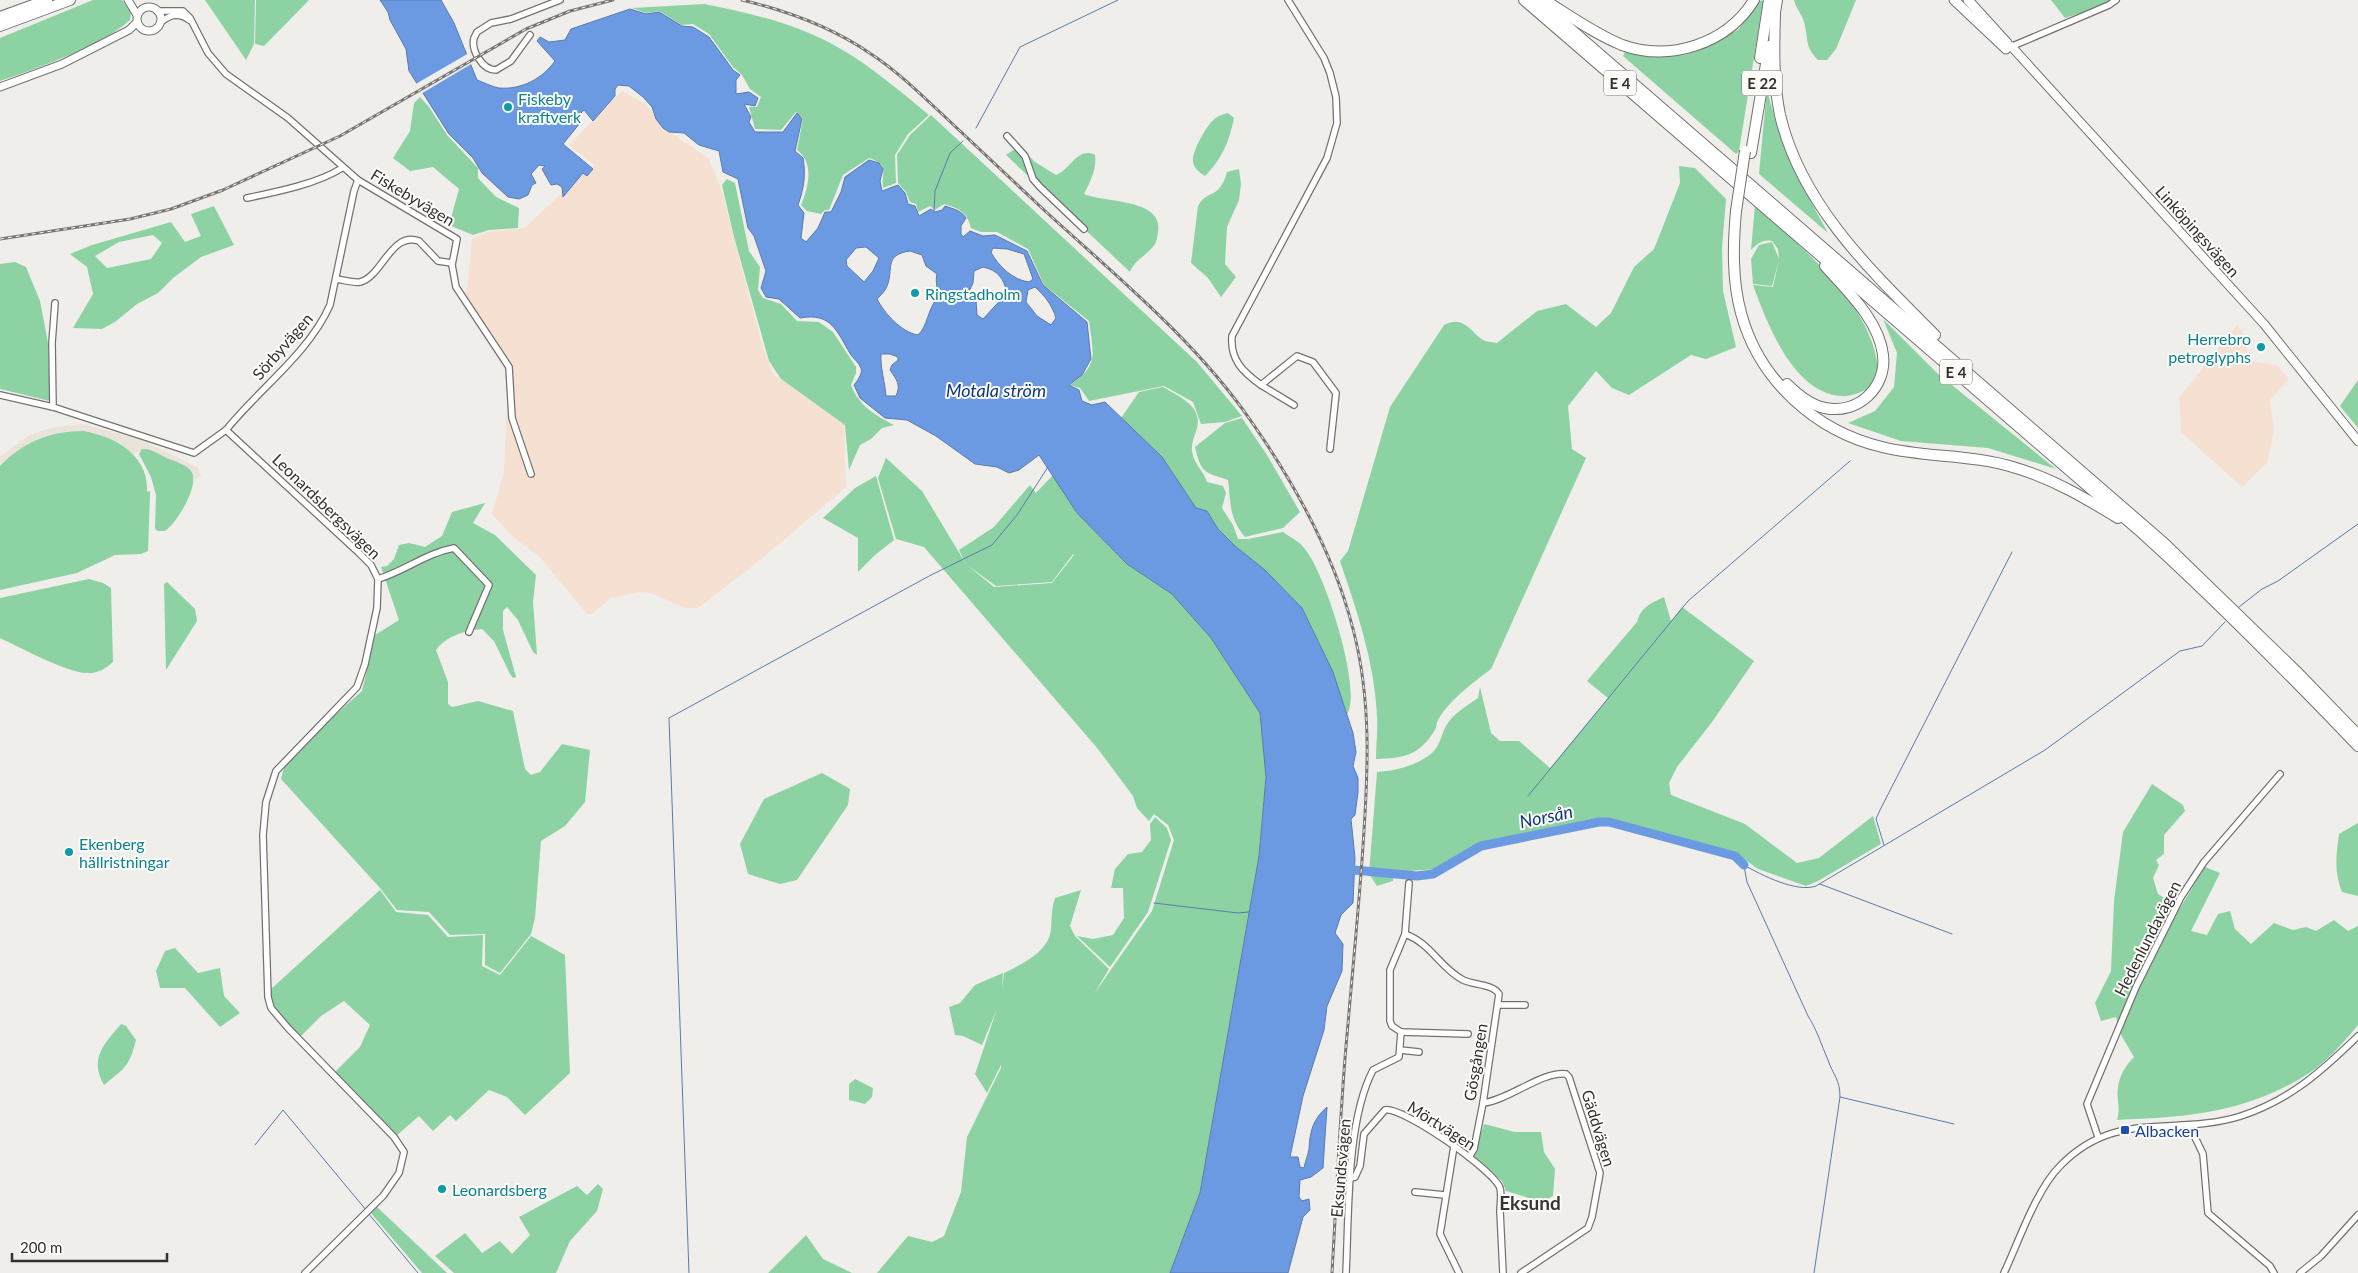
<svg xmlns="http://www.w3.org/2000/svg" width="2358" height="1273" font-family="Lato,sans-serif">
  <rect width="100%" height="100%" fill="#f0eeea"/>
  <path fill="#e9e3d9" d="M82 424 135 438 175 456 198 468 201 476 197 479 193 477 192 473 140 451 133 455 120 443 96 433 83 431 62 432 39 438 16 451 0 466V457L28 436 50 428Z"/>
  <g fill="#f5e0d2">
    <path d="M622 91 646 104 663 127 708 158 720 185 762 345 773 374 844 424 846 487 760 560 698 608H685L651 593 640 592 611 598 592 614H587L539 556 514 538 492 514 504 472 507 404 505 370 462 304 466 300 472 239 488 232 524 228 583 174 587 175 594 165 569 145Z"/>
    <path d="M2237 325 2242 331 2249 357 2256 362 2277 365 2289 379 2270 400 2274 431 2267 463 2242 487 2181 432 2179 398Z"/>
  </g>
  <g fill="#8dd2a3" fill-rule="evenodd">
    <path d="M93 0H122L131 12 130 20C103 45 36 69 0 81V38Z"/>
    <path d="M205 0H255L254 44 246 60Z"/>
    <path d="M256 0H309L264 46 255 44Z"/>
    <path d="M1758 0 1763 1 1739 151 1736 154 1623 56 1625 52 1655 57 1685 55 1710 46 1739 29Z"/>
    <path d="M1794 0H1856L1836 49 1827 60H1818C1804 46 1809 40 1804 22 1802 14 1796 9 1794 0Z"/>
    <path d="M2051 0H2112L2106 5 2065 18Z"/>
    <path d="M704 4C750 13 798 24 839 48 871 66 901 92 929 115L908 134 895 155 896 183 883 188C881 170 890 165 869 158L843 175 829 210H825L821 214 807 211 801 205C808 188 815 163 797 150L803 119 796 112 781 130 755 129 749 107H757L761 97 750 89 742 75 733 67 709 34 693 24 682 25 659 11 646 13 632 8Z"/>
    <path d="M1767 88C1778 140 1802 186 1828 233L1759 174Z"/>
    <path d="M420 97 429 107 447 135 478 168V178L496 197 519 208 518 228 489 230 473 235 449 225 459 189 433 167 410 171 393 158 410 131 414 103Z"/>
    <path d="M1228 113 1234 118C1229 142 1222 159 1205 176 1199 172 1194 169 1193 161 1192 151 1208 122 1217 117 1220 115 1224 114 1228 113Z"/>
    <path d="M931 115 1197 362 1242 416 1225 422 1201 424 1193 402 1164 386 1089 401 1080 388 1070 385C1100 364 1093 354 1089 321L1044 285 1028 249 997 232H981L971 228C967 212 960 209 944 204L935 210 930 206 918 212 916 204 910 202 906 192 898 183 897 155 910 135Z"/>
    <path d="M1019 146 1035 162 1056 175C1070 170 1078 146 1095 155 1097 169 1090 182 1084 194 1104 203 1164 198 1158 232 1157 236 1157 241 1155 244 1148 255 1135 259 1130 272L1006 155Z"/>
    <path d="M1679 166 1695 168 1726 199 1722 248 1723 291 1736 347 1706 359 1691 355 1629 395 1612 388 1596 371 1568 406 1572 449 1586 458 1491 669C1474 682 1449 700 1438 720 1436 723 1437 727 1435 730 1419 756 1404 758 1376 759 1376 745 1378 731 1377 717 1375 664 1357 611 1340 561L1348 551 1390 407 1444 325C1465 314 1470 333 1485 341 1488 342 1493 342 1497 343L1537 311 1566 304 1596 327 1611 313 1634 267 1654 249 1680 183Z"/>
    <path d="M1239 169 1241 184 1239 200 1227 227 1225 264 1236 277 1221 297 1208 278 1191 263 1198 206C1208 188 1219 201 1227 172Z"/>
    <path d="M727 179 735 183 749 251 760 267 758 290 763 298 781 304 797 321 819 322 833 332 856 367V373L851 385C859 406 875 415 894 425L882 428 871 439 860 445 849 470 845 425 781 379 769 361 734 237 722 185Z"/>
    <path d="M1755 205C1799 245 1868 301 1877 362 1879 369 1873 380 1870 388 1861 392 1851 397 1841 396 1793 393 1767 323 1753 285L1773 287 1779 260 1772 286 1753 284 1751 259 1759 245 1772 242 1779 259 1778 249 1772 241C1763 239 1757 244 1751 250Z"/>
    <path d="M214 206 234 245 201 257 173 278 158 293 137 304 115 322 102 329 73 328 93 294 87 267 70 254 92 245 171 222 185 242 201 236 191 214ZM153 235 162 243 151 259 107 268 95 256 119 242Z"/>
    <path d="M15 262 26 267 40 301 48 343 50 401 0 389V264Z"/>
    <path d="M1883 319 1937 373 2056 469 1988 448 1901 441 1848 423 1875 411 1894 387 1897 353Z"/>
    <path d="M2358 380V428L2340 406Z"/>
    <path d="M1163 387C1178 396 1203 406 1197 428 1195 435 1191 444 1192 451 1194 465 1204 471 1207 482L1223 486 1226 493 1222 508 1233 525 1238 539H1248L1283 532C1290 537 1299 541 1304 548 1324 569 1363 691 1347 714L1333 673 1302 608 1265 570 1235 546 1218 529 1207 511 1196 508 1162 457 1121 418 1139 392Z"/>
    <path d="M1242 418 1267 455 1300 512 1283 528 1245 537C1229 518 1231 504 1228 480 1204 472 1201 473 1195 447L1225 423Z"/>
    <path d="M83 431C115 436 149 455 147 492L150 491V495L148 551 141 554 115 555 77 573 0 590V466C23 442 50 431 83 431Z"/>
    <path d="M142 449C151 448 160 455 167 458 174 461 187 465 191 471 201 484 176 524 165 531H157L155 528 156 495 151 477 139 454Z"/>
    <path d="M886 458 922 491 966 564 959 550 994 527 1030 485 1036 493 1054 474 1077 513 1127 564 1172 594 1211 638 1260 713 1264 740 1266 777 1259 856 1200 1193 1170 1273H877L908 1236 932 1242 944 1236 961 1192 967 1137 1001 1068V1065L987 1093 975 1074 997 1009 982 1045 963 1036 955 1035 949 1007 960 1003 975 985 1003 973 1002 989 1004 973C1022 964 1049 952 1051 929 1052 917 1051 911 1055 898L1081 890 1070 926 1075 936 1109 969 1094 994 1152 911 1174 840 1168 825 1154 814 1149 821 1137 808 1133 796 1098 749 924 547 896 539 878 478ZM1073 554 1074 555 1052 583 994 587 967 565 996 586 1052 582Z"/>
    <path d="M876 476 894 540 875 555 858 572V538L823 518 855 488Z"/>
    <path d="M485 503 473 523 495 535 536 575 533 602 537 655 533 652 518 620 507 607 503 611V630L516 677 513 678 510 674 494 641 482 629C465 631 447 635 436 650L448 682V704L452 707 478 701 513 711 525 769 531 775 540 772 562 744 590 750 585 802 565 826 541 841 535 918 531 934 500 973 485 965V934L450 935 429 912 397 910 380 888 281 779 284 768 308 739 362 691 375 635 399 620 381 567 387 566 394 559 399 545 409 543 425 547 442 536 452 512Z"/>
    <path d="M89 579 103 583 111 588 113 662C105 669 97 674 86 673 68 673 19 647 0 638V598Z"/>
    <path d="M167 582 195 609 197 621 166 670 164 584Z"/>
    <path d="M1664 597 1671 621 1682 607 1754 661 1712 722 1677 767 1669 783 1671 795 1745 824 1797 863 1819 858 1873 816 1881 844 1818 881 1806 886 1758 869 1737 854 1618 821 1596 818 1481 843 1438 869 1394 872 1393 881 1377 886 1369 874 1377 772C1395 771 1418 765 1432 753 1440 746 1441 735 1446 726 1452 714 1468 705 1478 698L1480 687 1491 733 1500 741H1519L1550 768 1608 698 1587 681 1637 622C1640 608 1651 603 1664 597Z"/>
    <path d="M822 773 850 789 848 805 797 880 780 884 748 874 740 844 764 799Z"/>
    <path d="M2152 784 2183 805 2185 811 2164 835V854L2156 860 2159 865 2153 878 2158 894 2180 908 2205 867 2220 873 2191 931 2207 935 2218 914 2230 911 2235 929 2251 944 2274 923 2293 930 2306 927 2316 931 2334 920 2348 931 2358 926V1025C2342 1044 2324 1065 2303 1077 2241 1114 2186 1117 2117 1120 2121 1107 2116 1100 2118 1088 2119 1076 2126 1065 2134 1057L2121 1035 2116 1017 2101 1021 2095 1003 2111 971 2114 901 2123 832Z"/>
    <path d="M1155 817 1167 828 1171 840 1148 912 1110 967 1077 936 1093 939 1113 935 1124 918 1123 888H1111L1115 869 1128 854 1142 852 1151 840 1150 824Z"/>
    <path d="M2358 823V896L2342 892C2334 872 2336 855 2339 834Z"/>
    <path d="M380 890 396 912 428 915 448 937 483 935 482 966 500 975 531 936 565 955 570 1073 525 1115 507 1097 489 1090 456 1121 450 1115 433 1131 419 1116 395 1137 335 1072 360 1047 370 1025 344 1001 321 1016 300 1037C287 1023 270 1009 271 989Z"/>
    <path d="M175 948 198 973 220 968 224 996 240 1013 220 1027 185 988H160L156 971 165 951Z"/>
    <path d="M121 1024 126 1026 136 1040C129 1067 125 1068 104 1085 89 1058 104 1044 121 1024Z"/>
    <path d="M855 1079 873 1088 872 1097 865 1104 849 1100V1084Z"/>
    <path d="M1484 1124 1515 1132H1541L1544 1152 1555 1169 1553 1196 1542 1202 1506 1191 1502 1181 1474 1157Z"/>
    <path d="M598 1184 603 1189 597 1211 570 1241 556 1273H454L435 1256 465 1233 482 1253 500 1241 512 1254 530 1235 519 1217 577 1186 587 1195Z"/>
    <path d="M377 1207 447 1273H422L370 1212Z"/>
    <path d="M806 1235 823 1259 852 1273H768Z"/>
  </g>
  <path fill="#6c9ae2" stroke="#5b7aad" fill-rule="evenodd" d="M380 0H441L454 23 477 80C483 82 492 87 499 88 522 90 543 78 555 61L537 41 540 37 549 42 565 40 571 29 630 9 646 14 659 12 682 26 693 27 709 37 733 70 740 75 736 80V94L749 92 758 98 755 106 744 104 751 117 749 122 755 132H783L797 113 802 119 795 151 803 158C806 175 804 188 798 205L804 213 801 238 806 242 818 228 825 212H831L841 192 845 177 869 160 879 163 883 169 880 181 882 191 898 185 905 193 908 204 915 206 919 216 931 209 935 212 942 210 945 206C953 209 961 210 966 218L961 226V234L963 237 970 231 983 236 995 235 1027 251 1043 285 1087 322 1091 359 1082 375 1069 385 1079 390 1082 401 1092 405 1105 402 1162 457 1196 508 1207 511 1218 529 1235 546 1265 570 1302 608 1333 672 1353 733 1356 752 1353 766 1358 778V792L1355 815 1351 819 1355 858 1353 903 1341 915 1335 933 1343 944 1342 971 1327 1006 1324 1030 1303 1096 1290 1157H1298L1300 1167 1304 1168C1305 1162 1308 1155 1309 1149 1310 1131 1313 1119 1327 1107L1323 1168 1311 1177 1300 1180 1299 1197 1302 1201 1309 1199 1310 1210 1303 1217 1288 1273H1170L1200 1193 1259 856 1266 777 1260 713 1211 638 1172 594 1127 564 1077 513 1039 455 1019 470 1009 473 997 467 975 464 936 436 907 420 885 418 860 398 854 385C857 381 863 374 861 368 859 363 854 359 851 355 837 332 832 312 800 318L779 299 766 297 761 288 766 271 754 236 748 228 738 179 723 172 719 151 699 145 684 133 669 132 663 128 656 119 652 107 643 97 629 86 618 85 615 89V96L593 121 584 110 577 117 580 123 563 144 593 169 587 176 583 173 563 197 562 187 557 184 551 185 542 169 545 166 539 165 531 174 536 183 532 185 528 195 519 199 508 197 482 173 473 158 449 134 409 71 406 49 390 20 388 12ZM866 247 879 258 873 271 864 282 847 266 846 260 856 248ZM993 248 1007 249 1024 254 1033 279 1029 282C1013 280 998 266 991 252ZM910 251 922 255 926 266 937 274C935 282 938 289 938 297 927 310 928 326 918 335 901 332 885 314 877 299 879 297 883 293 885 290 896 272 881 255 910 251ZM983 267C998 270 1004 279 1007 293L983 319 977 315 976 300 966 298 973 283 974 271ZM1035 287C1045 296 1052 305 1056 318L1051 325 1037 316 1026 302 1028 290ZM881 354H890L898 357V360L892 365 890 370C897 380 901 385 896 396H886C885 382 880 367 881 354Z"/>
  <path fill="#f0eeea" d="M469 53 473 63 419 95 414 85Z"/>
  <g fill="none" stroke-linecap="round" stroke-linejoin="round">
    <g stroke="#5b7aad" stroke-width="1">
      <path d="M976 128 1020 47 1118 0"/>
      <path d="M934 212 935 191 950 153 963 141"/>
      <path d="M2239 607 2262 589 2278 581 2358 524"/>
      <path d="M1528 796 1688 601 1850 461"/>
      <path d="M1884 845 1876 819 1880 810 2012 552"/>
      <path d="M1744 865C1761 875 1797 893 1816 886L2045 750 2180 651 2202 646 2225 622"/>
      <path d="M1744 866 1747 882 1808 1016C1817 1030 1821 1044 1828 1060 1833 1075 1840 1079 1840 1097L1814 1273"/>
      <path d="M1820 884 1952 934"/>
      <path d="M1154 903 1238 913 1249 912"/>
      <path d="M1840 1097 1954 1124"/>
      <path d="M255 1145 283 1110 366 1210"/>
      <path d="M368 1213 418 1273"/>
      <path d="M689 1273 669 718 931 575 992 545 1017 515 1048 467"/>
    </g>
    <path stroke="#6c9ae2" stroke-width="9" d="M1354 870 1417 876 1433 874 1481 846 1599 822H1609L1735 856 1744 865"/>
    <g stroke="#74726f" stroke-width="8">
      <g id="minor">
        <path d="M157 11H183L190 18 208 53 226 74 288 118 358 180 457 239 452 265 456 287 509 367 512 418 531 474"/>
        <path d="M161 22C170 15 179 12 189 20"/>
        <path d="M530 35 511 61 496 70C482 70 471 50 474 38L477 32 491 23 511 19 560 0"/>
        <path d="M2008 48 2109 5 2116 0"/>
        <path d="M1007 136 1025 156 1033 179 1040 187 1084 229"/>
        <path d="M247 198C276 192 317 184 342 168"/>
        <path d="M336 279C344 280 353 283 360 282 382 277 391 231 419 241L438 261 452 263"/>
        <path d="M1261 385C1243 372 1230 360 1232 336L1327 158 1337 123 1336 97 1330 73 1324 58 1288 0"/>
        <path d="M0 395 53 407 194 453 226 430"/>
        <path d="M1294 405 1261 385 1297 356 1313 362 1336 393 1330 449"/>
        <path d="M53 407 52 343 55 303"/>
        <path d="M378 579C405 571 426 553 454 548L489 585 469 632"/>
        <path d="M1405 934C1432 944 1438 966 1463 980 1473 985 1493 984 1499 994L1483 1103 1474 1149 1469 1157"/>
        <path d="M1498 1005H1525"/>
        <path d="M1401 1032 1392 1026 1390 1021V970L1405 934 1409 883"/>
        <path d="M1401 1032 1468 1034"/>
        <path d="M1400 1050 1419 1052"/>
        <path d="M1483 1103C1509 1100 1542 1071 1566 1074L1569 1077 1600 1173 1592 1217 1588 1228 1521 1273"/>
        <path d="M2189 1125 2203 1154 2208 1213 2270 1266 2274 1273"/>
        <path d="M2098 1137 2087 1104 2136 987 2181 897 2204 862 2280 774"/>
        <path d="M1454 1146 1440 1234 1459 1273"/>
        <path d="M1351 1178 1355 1177 1360 1166 1364 1134 1385 1110C1402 1106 1494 1170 1500 1188 1502 1196 1500 1204 1500 1211 1501 1232 1502 1252 1503 1273"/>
        <path d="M1415 1192 1445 1195"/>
        <path d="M305 1273 383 1196 399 1173 404 1152 394 1137 288 1028 271 1008 268 997 263 835 266 802 276 771 357 687 365 664 377 608 378 579 371 565 358 552 226 430C259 389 309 353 330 305L354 191 358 180"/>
        <path d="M1346 1273C1349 1214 1346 1122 1373 1070L1399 1057 1401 1032"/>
        <path d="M2004 1273C2019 1241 2036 1190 2060 1166 2116 1108 2174 1137 2241 1116 2290 1100 2322 1071 2358 1036"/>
        <path d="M2300 1273 2321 1256 2358 1215"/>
      </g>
    </g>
    <g stroke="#74726f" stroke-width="9">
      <g id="tertiary">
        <path d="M128 0 137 15"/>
        <circle cx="149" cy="19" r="12"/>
        <path d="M0 87 62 64 129 30 137 22"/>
      </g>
    </g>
    <g stroke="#74726f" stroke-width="10">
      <path id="secondary" d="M2011 46 2264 324 2358 441"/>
    </g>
    <g stroke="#74726f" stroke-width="11">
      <g id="trunk">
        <path d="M1954 0 2006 49"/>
        <path d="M1968 0 2007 43"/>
      </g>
    </g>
    <g stroke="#74726f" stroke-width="12">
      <g id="motorway">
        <path d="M1524 0 2142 533C2217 601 2288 673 2358 746"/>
        <path d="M1537 0 2164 543 2296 671 2358 735"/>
        <path d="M1546 1C1570 16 1595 34 1622 45 1670 62 1727 44 1754 0"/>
        <path d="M1775 13C1774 48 1773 81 1780 115 1801 205 1872 272 1935 335"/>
        <path d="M0 17 47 0"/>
        <path d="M1774 19 1777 0"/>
        <path d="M0 26 70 0"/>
        <path d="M1760 58 1769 0"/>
        <path d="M1751 153 1769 46"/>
        <path d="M1736 211C1733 245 1732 280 1741 313 1759 380 1815 431 1882 447 1926 458 1973 454 2016 468 2053 479 2085 498 2118 518"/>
        <path d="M1787 384C1798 395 1810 405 1825 408 1858 415 1887 387 1883 355 1879 320 1847 291 1825 266"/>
      </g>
    </g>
    <use href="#minor" stroke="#fff" stroke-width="5.5"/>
    <use href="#tertiary" stroke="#fff" stroke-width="7"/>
    <use href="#secondary" stroke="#fff" stroke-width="8"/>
    <use href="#trunk" stroke="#fff" stroke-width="9"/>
    <use href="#motorway" stroke="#fff" stroke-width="10"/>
    <g stroke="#767573" stroke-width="3">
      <g id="rail">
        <path d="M742 0C788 11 832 27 871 54 897 71 919 93 942 114 976 146 1010 178 1044 210 1116 276 1195 340 1251 421 1295 484 1334 554 1353 629 1372 701 1368 773 1363 846 1359 906 1353 965 1348 1024 1340 1107 1337 1190 1332 1273"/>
        <path d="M0 239 130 219 171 209 223 190 340 136 526 29 570 11 613 0"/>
      </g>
    </g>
    <use href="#rail" stroke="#fdfbf8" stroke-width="1" stroke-dasharray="4" stroke-linecap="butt"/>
    <g stroke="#74726f" stroke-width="12" stroke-linecap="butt">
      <path id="motorway-bridge" d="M1736 211 1745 151"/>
    </g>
    <use href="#motorway-bridge" stroke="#fff" stroke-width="10"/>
  </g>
  <g fill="#0f9aa8" stroke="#fdfbf8" stroke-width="2">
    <circle cx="508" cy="107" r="5"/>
    <circle cx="915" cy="293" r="5"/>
    <circle cx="2261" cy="347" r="5"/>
    <circle cx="69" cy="852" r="5"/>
    <circle cx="442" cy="1189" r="5"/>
  </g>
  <rect fill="#1a4fb4" stroke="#fdfbf8" stroke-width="2" x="2120" y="1125" width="10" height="10" rx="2.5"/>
  <g text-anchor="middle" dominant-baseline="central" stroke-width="4" stroke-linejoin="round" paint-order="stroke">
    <g fill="#fdfbf8" stroke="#6f6e6c" stroke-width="1">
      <rect x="1604" y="70.5" width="32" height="25" rx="4"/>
      <rect x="1742" y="70.5" width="40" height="25" rx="4"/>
      <rect x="1940" y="359.5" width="32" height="25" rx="4"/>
    </g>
    <g font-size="15" font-weight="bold" fill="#323130">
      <text x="1620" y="83">E 4</text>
      <text x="1762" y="83">E 22</text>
      <text x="1956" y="372">E 4</text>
    </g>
    <g font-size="16" fill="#0d838f" stroke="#fdfbf8" text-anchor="start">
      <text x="518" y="98">Fiskeby<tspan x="518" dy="18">kraftverk</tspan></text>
      <text x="925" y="293">Ringstadholm</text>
      <text x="2251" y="338" text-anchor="end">Herrebro<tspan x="2251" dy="18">petroglyphs</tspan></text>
      <text x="79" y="843">Ekenberg<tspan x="79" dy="18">hällristningar</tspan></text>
      <text x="452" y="1189">Leonardsberg</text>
    </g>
    <g font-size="16" fill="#323130" stroke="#fdfbf8">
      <text transform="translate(413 197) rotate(31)">Fiskebyvägen</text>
      <text transform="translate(2198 231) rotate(48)">Linköpingsvägen</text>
      <text transform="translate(282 346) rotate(-49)">Sörbyvägen</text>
      <text transform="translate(327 506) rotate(44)">Leonardsbergsvägen</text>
      <text transform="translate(2147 938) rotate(-63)">Hedenlundavägen</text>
      <text transform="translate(1475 1062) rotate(-81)">Gösgången</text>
      <text transform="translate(1442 1125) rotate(32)">Mörtvägen</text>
      <text transform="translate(1599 1128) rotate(73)">Gäddvägen</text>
      <text transform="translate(1340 1168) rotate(-85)">Eksundsvägen</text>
    </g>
    <g font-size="16" fill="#164399" stroke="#fdfbf8" text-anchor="start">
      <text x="2135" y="1130">Albacken</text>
    </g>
    <g font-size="18" font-style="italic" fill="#0d3877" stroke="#fdfbf8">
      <text x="996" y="390">Motala ström</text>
      <text transform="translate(1546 816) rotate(-12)">Norsån</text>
    </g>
    <g font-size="19" font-weight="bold" fill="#383634" stroke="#fdfbf8">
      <text x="1530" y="1202">Eksund</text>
    </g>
  </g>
  <path d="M12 1253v8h155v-8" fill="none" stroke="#323130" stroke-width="2.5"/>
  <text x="20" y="1253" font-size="15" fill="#323130" stroke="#fdfbf8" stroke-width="4" paint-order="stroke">200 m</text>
</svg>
